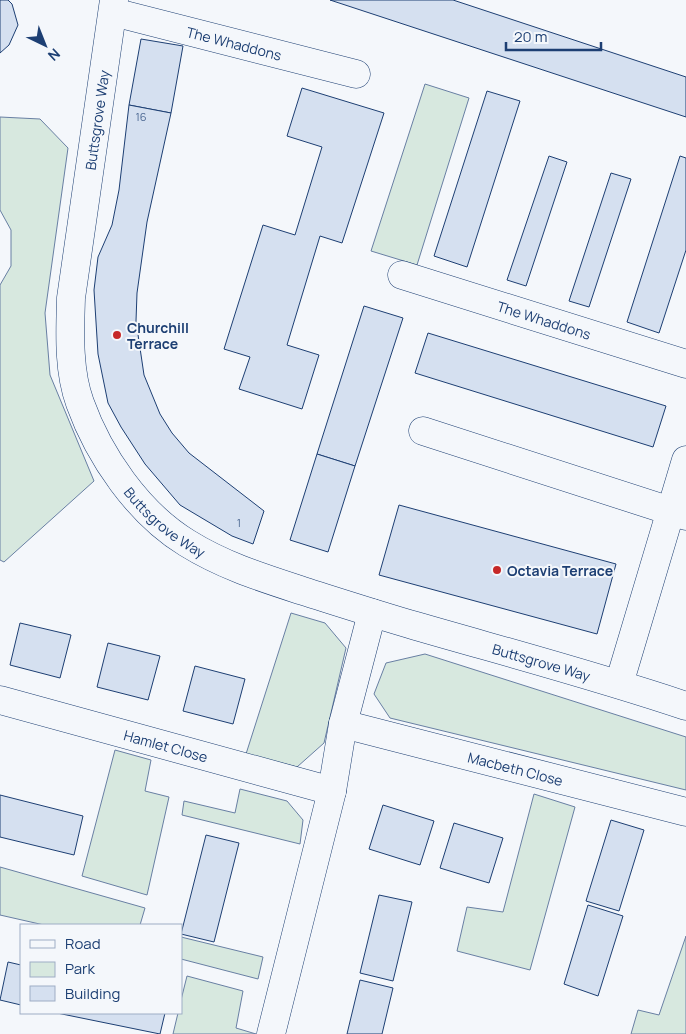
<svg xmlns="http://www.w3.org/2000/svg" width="686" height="1034" font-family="Manrope,sans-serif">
  <rect width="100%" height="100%" fill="#f4f7fb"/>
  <g fill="#d7e8df" stroke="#687fa3">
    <path d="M425 84 469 98 417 265 371 251Z"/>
    <path d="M0 117 40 119 68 148 45 313 50 375 94 481 4 562 0 560V285L11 266V230L0 210Z"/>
    <path d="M291 613 325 623 346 648 324 743 297 767 246 754Z"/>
    <path d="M425 654 686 737V790L390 718 374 694 386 663Z"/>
    <path d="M115 750 151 760 145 791 169 797 147 895 82 876Z"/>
    <path d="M240 789 287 801 303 820 300 844 182 815 184 801 235 813Z"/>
    <path d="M534 794 575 807 530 970 457 951 467 907 503 912Z"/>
    <path d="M0 867 145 908 140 925H44L0 915Z"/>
    <path d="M686 936V1034H631L638 1010 659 1015Z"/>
    <path d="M181 937 263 957 258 979 181 959Z"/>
    <path d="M187 976 243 991 236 1028 256 1034H173L178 1013H181V1000Z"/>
  </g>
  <g fill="#d5e0f0" stroke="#1d3f73">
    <path d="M0 0H8L12 4 18 25 9 45 0 53Z"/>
    <path d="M330 0H453L686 77V117Z"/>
    <path d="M141 39 183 46 171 113 129 105Z"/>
    <path d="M302 88 384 113 342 243 320 236 287 345 319 355 302 409 239 389 250 357 224 349 263 225 295 235 322 147 287 136Z"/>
    <path d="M487 91 520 101 467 267 434 256Z"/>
    <path d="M129 105 171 113 147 222 137 293 136 321 144 375 160 414 172 433 189 453 264 511 253 544 232 536 180 505 145 464 121 427 108 403 98 354 94 290 98 257 112 225 119 190Z"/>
    <path d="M549 156 567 162 526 286 507 280Z"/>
    <path d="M680 156 686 158V250L659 333 627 322Z"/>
    <path d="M611 173 631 179 589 307 569 301Z"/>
    <path d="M364 306 403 318 355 466 317 454Z"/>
    <path d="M428 333 666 406 653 447 415 373Z"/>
    <path d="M317 454 355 466 328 552 290 540Z"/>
    <path d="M399 505 616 564 597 634 379 575Z"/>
    <path d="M20 623 71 635 60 678 10 665Z"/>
    <path d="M108 643 160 656 148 700 97 687Z"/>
    <path d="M195 666 245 679 233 724 183 711Z"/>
    <path d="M0 795 83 816 74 855 0 837Z"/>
    <path d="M383 805 434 821 420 865 369 849Z"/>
    <path d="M611 820 644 830 619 911 586 901Z"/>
    <path d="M454 823 503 838 489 883 440 868Z"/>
    <path d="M206 835 239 843 214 942 181 934Z"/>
    <path d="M379 895 412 902 393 981 360 973Z"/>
    <path d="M588 905 623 916 598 996 564 984Z"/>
    <path d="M8 962 21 965V1005L0 1000Z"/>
    <path d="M360 980 393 988 382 1034H347Z"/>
    <path d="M57 1013H165L160 1034Z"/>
  </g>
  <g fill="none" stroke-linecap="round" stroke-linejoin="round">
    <g stroke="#1d3f73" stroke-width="29">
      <g id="minor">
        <path id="s1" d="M114 0 71 298C70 332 68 370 80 403 99 456 138 513 187 543 224 566 263 578 303 591 341 603 378 615 416 626 506 652 597 676 686 706"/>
        <path id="s2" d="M113 12 356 74"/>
        <path id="s3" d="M402 275 686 364"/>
        <path d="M423 431 686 516"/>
        <path d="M619 684 686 460"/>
        <path id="s4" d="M0 700 332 791"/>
        <path id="s5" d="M343 724 686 812"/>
        <path d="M271 1034 332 791 343 724 372 613"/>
      </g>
    </g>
    <use href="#minor" stroke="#f4f7fb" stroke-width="28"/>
  </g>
  <g fill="#c62828" stroke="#f4f7fb" stroke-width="2">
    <circle cx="117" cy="335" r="5"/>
    <circle cx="497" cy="570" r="5"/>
  </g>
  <g text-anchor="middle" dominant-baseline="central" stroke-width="4" stroke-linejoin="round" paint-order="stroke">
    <g font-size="11" fill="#4b6792">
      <text x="141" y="116">16</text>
      <text x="239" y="522">1</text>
    </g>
    <g font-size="14" fill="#1d3f73" stroke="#f4f7fb">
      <text stroke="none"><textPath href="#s2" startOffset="125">The Whaddons</textPath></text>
      <text transform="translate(97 120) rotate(-82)">Buttsgrove Way</text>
      <text stroke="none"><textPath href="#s3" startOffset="149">The Whaddons</textPath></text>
      <text stroke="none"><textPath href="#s1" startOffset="556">Buttsgrove Way</textPath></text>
      <text stroke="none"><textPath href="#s1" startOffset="961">Buttsgrove Way</textPath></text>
      <text stroke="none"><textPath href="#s4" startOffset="172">Hamlet Close</textPath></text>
      <text stroke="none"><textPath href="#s5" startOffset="178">Macbeth Close</textPath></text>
    </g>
    <g font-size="14" font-weight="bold" fill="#1d3f73" stroke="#f4f7fb" text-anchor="start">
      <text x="127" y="327">Churchill<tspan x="127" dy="16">Terrace</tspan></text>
      <text x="507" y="570">Octavia Terrace</text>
    </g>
  </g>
  <rect x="20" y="924" width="162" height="90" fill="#f4f7fb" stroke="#9eadc5"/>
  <rect x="30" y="940" width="25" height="8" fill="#f4f7fb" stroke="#9eadc5"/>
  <text x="65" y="949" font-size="15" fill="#1d3f73">Road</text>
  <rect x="30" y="962" width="25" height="15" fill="#d7e8df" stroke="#9eadc5"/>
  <text x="65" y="974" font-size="15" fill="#1d3f73">Park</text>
  <rect x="30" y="986" width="25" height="15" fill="#d5e0f0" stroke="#9eadc5"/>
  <text x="65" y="999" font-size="15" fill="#1d3f73">Building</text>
  <g transform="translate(45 45) rotate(137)" stroke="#f4f7fb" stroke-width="4" paint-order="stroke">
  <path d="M0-4L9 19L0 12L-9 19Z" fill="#1d3f73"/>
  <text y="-8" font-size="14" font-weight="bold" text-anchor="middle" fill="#1d3f73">N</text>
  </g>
  <path d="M506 42v8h95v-8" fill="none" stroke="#1d3f73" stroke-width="2.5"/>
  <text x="514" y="42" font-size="15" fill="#1d3f73" stroke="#f4f7fb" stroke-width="4" paint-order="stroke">20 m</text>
</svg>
